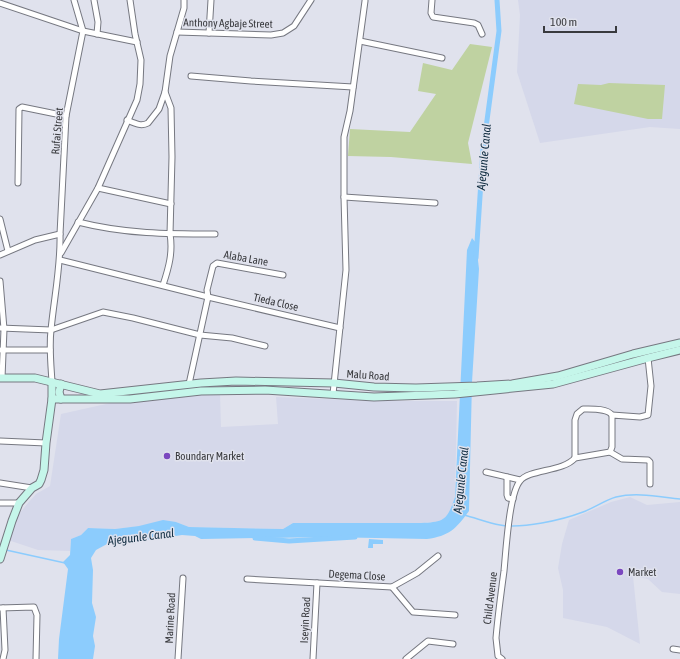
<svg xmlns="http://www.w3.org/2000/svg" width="680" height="659" font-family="'Asap Condensed',sans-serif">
  <rect width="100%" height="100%" fill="#e0e2ed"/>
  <g fill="#d5d8ea">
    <path d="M518 0H680V129L650 127 540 143 517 72 520 15Z"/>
    <path d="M220 393 221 427 278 424 276 397 374 401H457L455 497 451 510 446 517 438 522 421 523H293L283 529 189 527 176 522 115 529 88 528 81 535 71 539 70 551 38 550 8 540 19 514 28 503 36 494 50 486 61 414 124 400Z"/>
    <path d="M630 497 647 505 680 502V594L662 592 648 579 633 576 640 644 607 627 563 618V590L558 568 562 544 569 520 611 502Z"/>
  </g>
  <g fill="#bfd2a1">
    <path d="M470 44 492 47 468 143 472 164 391 157 348 156 350 129 410 132 436 94 418 91 423 63 452 70Z"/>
    <path d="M609 83 665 85 662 119H648L574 104 578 84 601 85Z"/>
  </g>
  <g fill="#8cccfd">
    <path d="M472 238 476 243 479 269 472 382 469 511C456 529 449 536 427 539L325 537 201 539 195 536 182 535 163 538 107 544 96 550 91 558 93 570 92 603 96 617 93 636 95 646 93 659H58L59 639 68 569 63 562 70 555 71 539 81 535 88 528 115 529 139 526 163 520 176 522 189 527 283 529 293 523H421C445 522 447 520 455 497L467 250Z"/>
    <path d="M369 539 383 540V544H373V548H368Z"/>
  </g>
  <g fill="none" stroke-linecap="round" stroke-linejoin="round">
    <g stroke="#8cccfd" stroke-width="1.5">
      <path d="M464 515C476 518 488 523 500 525 522 529 562 520 583 512 594 508 605 500 616 497 637 492 660 497 680 499"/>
      <path d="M6 550 65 563"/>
    </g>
    <g stroke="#8cccfd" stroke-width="5">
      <path d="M476 258 483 150 499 31 497 0"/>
      <path d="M255 538 289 541 355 537"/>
    </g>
    <g stroke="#767881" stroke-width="7">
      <g id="street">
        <path d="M94 0 98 22 97 34"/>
        <path d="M432 0 431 13 433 17 474 23 478 25 482 34"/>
        <path d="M0 3 83 31 137 42"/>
        <path d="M177 32 271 35 283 33 294 26 311 0"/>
        <path d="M209 33 211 0"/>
        <path d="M360 41 442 58"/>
        <path d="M191 76 251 81 353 87"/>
        <path d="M127 120C134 123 141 127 148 123L159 109 165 92 170 56 184 8V0"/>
        <path d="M18 183 19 109 22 107 66 116"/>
        <path d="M98 188 171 204"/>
        <path d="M344 197 435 203"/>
        <path d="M0 219 8 251"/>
        <path d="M78 222C125 234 168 234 215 234"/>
        <path d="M61 253 98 188 137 100 140 84 141 60 135 34 130 0"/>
        <path d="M0 255 35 240 60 234"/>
        <path d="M60 260 208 297 340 328"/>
        <path d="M0 281 4 329 2 378"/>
        <path d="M163 285C169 267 173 252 170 234L172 157 171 108 165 92"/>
        <path d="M0 328 51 330 103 312 133 318 200 335 232 338 265 346"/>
        <path d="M1 350H50"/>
        <path d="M52 382C51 365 49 347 51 330 54 298 61 266 60 234L66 116 83 31 74 0"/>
        <path d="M189 384 208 297 207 290 213 266 217 263 283 275"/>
        <path d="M333 394 346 270 344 197V137L350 111 365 1"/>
        <path d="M0 441 46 443"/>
        <path d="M610 452 622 459 648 460 650 462V484"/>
        <path d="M575 458V420L577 414 583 409C591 409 607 408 612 415"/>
        <path d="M486 472 520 480"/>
        <path d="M507 477V495L508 498 513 499"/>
        <path d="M0 483 32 488"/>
        <path d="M0 503H19"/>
        <path d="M247 579 392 587 413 612 455 615"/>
        <path d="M392 587 417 573 438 556"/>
        <path d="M0 608 34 607 37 615 36 659"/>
        <path d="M673 649 680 650"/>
        <path d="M3 659 5 650 3 608"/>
        <path d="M178 659 183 578"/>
        <path d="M313 659 317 583"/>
        <path d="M406 659 428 641 453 644"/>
        <path d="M502 659 498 656 496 638C498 615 501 593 504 571 506 551 509 494 520 481 529 469 563 472 575 458L610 452 612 447V415L640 417 648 415 651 386 648 358"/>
      </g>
    </g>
    <g stroke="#767881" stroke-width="9">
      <g id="secondary">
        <path d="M0 378H35L100 394 201 383 236 381 334 383 374 387 416 388 477 386 512 384 558 376 633 354 680 343"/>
        <path d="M61 384 59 392 61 399"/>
        <path d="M52 399H130L201 391 265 390 374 397 455 394 553 384 648 358 680 350"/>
        <path d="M0 559 12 521 19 503 32 488 39 484 41 480 44 470 46 443 52 399V382"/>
      </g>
    </g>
    <use href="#street" stroke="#fff" stroke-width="5"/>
    <use href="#secondary" stroke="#c5f6ea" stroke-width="7"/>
  </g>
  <g fill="#7a47bf" stroke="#e0e2ed" stroke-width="1.5">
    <circle cx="167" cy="456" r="4"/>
    <circle cx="620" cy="572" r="4"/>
  </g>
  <g text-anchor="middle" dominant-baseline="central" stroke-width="3" stroke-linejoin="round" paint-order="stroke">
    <g font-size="11" fill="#393a3e" stroke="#e0e2ed">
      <text transform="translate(228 23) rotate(1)">Anthony Agbaje Street</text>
      <text transform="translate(57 131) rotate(-85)">Rufai Street</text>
      <text transform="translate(246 258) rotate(10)">Alaba Lane</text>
      <text transform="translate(276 302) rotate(13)">Tieda Close</text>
      <text transform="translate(368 375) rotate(4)">Malu Road</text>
      <text transform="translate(357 575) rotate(3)">Degema Close</text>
      <text transform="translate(490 598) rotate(-83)">Child Avenue</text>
      <text transform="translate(170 618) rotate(-87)">Marine Road</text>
      <text transform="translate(305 620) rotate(-87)">Iseyin Road</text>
    </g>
    <g font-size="11" fill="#393a3e" stroke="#e0e2ed" text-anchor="start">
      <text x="175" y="456">Boundary Market</text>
      <text x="628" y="572">Market</text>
    </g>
    <g font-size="12" font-style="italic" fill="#0f2c40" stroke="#e0e2ed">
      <text transform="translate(484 157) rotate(-85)">Ajegunle Canal</text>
      <text transform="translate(461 480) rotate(-84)">Ajegunle Canal</text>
      <text transform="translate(141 537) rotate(-7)">Ajegunle Canal</text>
    </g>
  </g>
  <path d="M544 26v6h72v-6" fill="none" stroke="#393a3e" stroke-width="2"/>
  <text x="550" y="26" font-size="12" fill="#393a3e" stroke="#e0e2ed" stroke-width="3" paint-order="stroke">100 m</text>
</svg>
